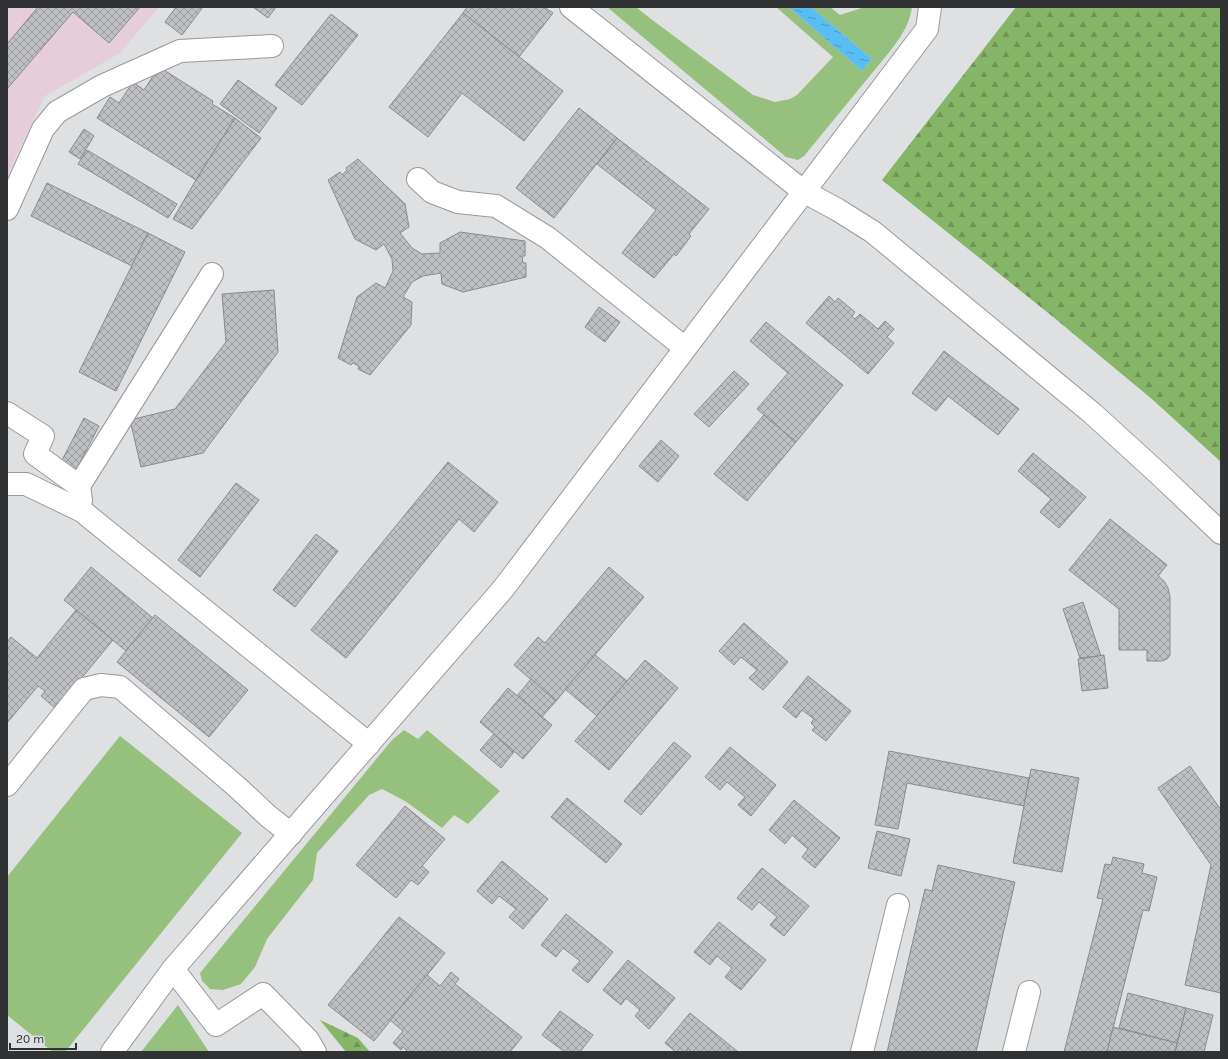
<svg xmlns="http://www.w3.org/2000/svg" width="1228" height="1059" font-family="Karla,sans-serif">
  <defs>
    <pattern id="forest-firs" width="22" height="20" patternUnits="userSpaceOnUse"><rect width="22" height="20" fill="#85b566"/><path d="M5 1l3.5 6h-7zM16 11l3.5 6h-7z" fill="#6d9455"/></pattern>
    <pattern id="water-ripples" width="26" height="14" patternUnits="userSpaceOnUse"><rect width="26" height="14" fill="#59bef2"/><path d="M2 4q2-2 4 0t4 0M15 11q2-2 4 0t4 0" fill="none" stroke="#4a9bc5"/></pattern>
    <pattern id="building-cross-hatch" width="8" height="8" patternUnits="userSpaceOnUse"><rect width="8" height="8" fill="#bdbfc2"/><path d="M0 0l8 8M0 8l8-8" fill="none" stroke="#9a9c9e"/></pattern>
  </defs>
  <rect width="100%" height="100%" fill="#dee0e2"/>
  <path fill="#e5ceda" d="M7 7H159L120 53 45 96 7 175Z"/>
  <g fill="#96c07d">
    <path d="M607 7H636L651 19 753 95 775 102 790 99 797 95 833 57 776 7H789L862 71 872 59 811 7H830L840 15 865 7H912C909 25 902 35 891 50L804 156 798 160 786 157Z"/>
    <path d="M404 730 418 739 427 730 500 791 468 824 454 815 442 828 405 801 382 789 369 795 317 853 313 880 267 939 255 967 241 984 223 990 210 989 202 981 200 973 392 740Z"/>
    <path d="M120 736 242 833 65 1052H53L7 1015V877Z"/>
    <path d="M178 1005 209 1052H141Z"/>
  </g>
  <g fill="url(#forest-firs)">
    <path d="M1016 7H1221V462L1153 400 1052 316 882 180Z"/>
    <path d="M320 1020 358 1038 370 1052H346Z"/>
  </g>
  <path fill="url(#water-ripples)" d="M789 7H811L872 59 862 71Z"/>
  <g fill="url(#building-cross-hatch)" stroke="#888a8d">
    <path d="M38 7H140L109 43 73 12 7 89V44Z"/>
    <path d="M176 7H203L182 35 165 22Z"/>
    <path d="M253 7H276L268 18Z"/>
    <path d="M467 7H544L553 13 519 57 463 13Z"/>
    <path d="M463 13 563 91 524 141 462 93 428 137 389 107Z"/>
    <path d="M331 14 358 35 302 105 275 85Z"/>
    <path d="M159 67 213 101 212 104 235 118 196 180 97 118 110 97 119 103 133 82 144 90Z"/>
    <path d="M238 80 277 108 259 133 220 104Z"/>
    <path d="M579 108 617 138 554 218 516 188Z"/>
    <path d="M235 118 261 138 192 229 173 219 196 180Z"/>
    <path d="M84 129 94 136 80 159 69 152Z"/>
    <path d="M617 138 709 209 689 234 691 236 676 256 674 254 654 278 622 253 656 210 597 164Z"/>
    <path d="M87 150 177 204 168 218 78 164Z"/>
    <path d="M358 159 405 204 409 227 400 233 412 248 422 254 440 253V243L460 232 525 241V256H522L523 263H526V277L463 292 442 284 441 273 423 276 412 282 403 297 412 302 411 325 370 375 358 369 359 366 353 363 351 365 338 358 357 297 376 283 385 288 393 271 392 259 384 244 376 250 355 239 328 180 340 172 342 175 347 170 346 168Z"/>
    <path d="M47 183 148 233 132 266 31 216Z"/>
    <path d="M148 233 185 252 116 391 79 372Z"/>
    <path d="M274 290 278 352 203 453 141 467 130 420 175 409 226 342 222 294Z"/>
    <path d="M829 296 835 302 838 298 855 312 852 316 855 319 860 314 878 329 885 321 894 329 887 337 894 343 868 374 806 323Z"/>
    <path d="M599 307 620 322 605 342 585 327Z"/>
    <path d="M766 322 843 385 796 442 757 409 788 373 750 341Z"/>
    <path d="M944 351 1019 409 998 435 948 396 936 411 912 393Z"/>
    <path d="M734 371 749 384 709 427 694 414Z"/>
    <path d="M764 415 796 442 747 501 714 474Z"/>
    <path d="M84 418 99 426 76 470 61 462Z"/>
    <path d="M661 440 679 456 658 482 639 466Z"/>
    <path d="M1033 453 1086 497 1059 528 1040 512 1051 499 1018 471Z"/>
    <path d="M448 462 498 502 474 532 459 519 346 658 311 630Z"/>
    <path d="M236 483 259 500 200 577 178 560Z"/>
    <path d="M1110 519 1167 565 1158 576 1164 581 1168 588 1170 597V655L1167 659 1162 661H1147V650H1119V609L1069 570Z"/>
    <path d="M316 534 338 551 295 607 273 590Z"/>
    <path d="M91 567 153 618 126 651 64 600Z"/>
    <path d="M609 567 644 597 556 701 514 665 538 637 545 643Z"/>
    <path d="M1083 602 1101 656 1080 658 1063 609Z"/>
    <path d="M76 610 113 640 56 709 41 696 45 691 38 686 7 723V642L11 637 37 658Z"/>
    <path d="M155 615 248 690 209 737 117 662Z"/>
    <path d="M744 623 788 662 763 690 749 678 757 670 741 657 734 665 719 651Z"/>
    <path d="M595 655 627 681 597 716 565 689Z"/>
    <path d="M1104 655 1108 688 1082 691 1078 659Z"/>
    <path d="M645 660 678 688 609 770 575 741Z"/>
    <path d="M808 676 851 711 826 741 812 730 815 727 811 723 814 719 802 710 796 718 783 707Z"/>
    <path d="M531 679 556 701 542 717 517 696Z"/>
    <path d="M508 688 552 725 523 759 480 722Z"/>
    <path d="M494 734 514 752 501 768 480 750Z"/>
    <path d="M674 742 691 756 641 815 624 801Z"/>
    <path d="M730 747 776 785 751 816 738 805 745 797 727 782 720 790 705 777Z"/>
    <path d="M889 751 1029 778 1024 806 907 783 898 829 875 825Z"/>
    <path d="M1190 766 1221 810V993L1185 985 1211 865 1158 788Z"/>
    <path d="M1031 769 1079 778 1062 872 1013 863Z"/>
    <path d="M567 798 622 844 606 863 551 817Z"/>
    <path d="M794 800 840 838 815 868 802 857 808 849 792 835 785 844 769 830Z"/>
    <path d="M405 806 445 839 422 866 429 872 418 885 411 880 396 898 356 865Z"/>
    <path d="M877 831 910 839 901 876 868 868Z"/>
    <path d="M1113 857 1144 864 1142 873 1157 877 1149 911 1143 910 1107 1052H1064L1103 899 1097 898 1105 864 1111 865Z"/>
    <path d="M502 861 548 899 523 929 509 917 516 909 499 896 492 904 477 891Z"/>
    <path d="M938 865 1015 882 976 1052H887L925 889 932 891Z"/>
    <path d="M762 868 809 906 784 936 770 925 777 917 759 902 752 910 737 898Z"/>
    <path d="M566 914 613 952 588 983 572 970 580 961 563 948 556 957 541 945Z"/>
    <path d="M399 917 445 953 374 1041 328 1005Z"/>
    <path d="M719 922 766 960 741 990 725 977 732 968 717 956 710 965 694 952Z"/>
    <path d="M628 960 675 998 649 1029 635 1016 640 1010 626 998 621 1005 603 990Z"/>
    <path d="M451 972 459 979 455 984 522 1037 510 1052H408L403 1047 401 1050 393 1043 403 1031 390 1020 427 975 440 986Z"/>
    <path d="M1128 993 1186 1008 1177 1043 1119 1028Z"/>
    <path d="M1186 1008 1213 1015 1204 1052H1175Z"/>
    <path d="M560 1011 593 1035 580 1052H565L542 1035Z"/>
    <path d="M690 1013 737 1051 736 1052H692L688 1049 686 1052H676L665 1043Z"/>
    <path d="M1113 1027 1177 1043 1175 1052H1107Z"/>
  </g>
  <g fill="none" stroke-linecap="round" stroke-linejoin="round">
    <g stroke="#97999b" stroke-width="24">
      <g id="minor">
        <path d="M571 7 803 191 838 210 873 232 1092 413 1160 475 1221 533"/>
        <path d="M418 179 432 192 458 202 496 206 548 238 685 348"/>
        <path d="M7 209 43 129 57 112 102 86 180 51 272 46"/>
        <path d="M7 413 43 436 35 454 79 486 81 500"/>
        <path d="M7 484H26L82 511 369 744"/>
        <path d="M79 486 212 274"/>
        <path d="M7 785 84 689 101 685 120 687 237 787 268 816 291 834"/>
        <path d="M173 969 216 1025 263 994 308 1040 315 1052"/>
        <path d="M112 1052 173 969 503 589 927 29 930 7"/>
        <path d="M862 1052 898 905"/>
        <path d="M1014 1052 1029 992"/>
      </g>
    </g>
    <use href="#minor" stroke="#fff" stroke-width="22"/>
  </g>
  <rect width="1228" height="1059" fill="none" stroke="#313233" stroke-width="16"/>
  <path d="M10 1043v6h66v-6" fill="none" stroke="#313233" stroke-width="2"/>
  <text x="16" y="1043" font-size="12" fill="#313233" stroke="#dee0e2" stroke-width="3" paint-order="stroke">20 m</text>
</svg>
